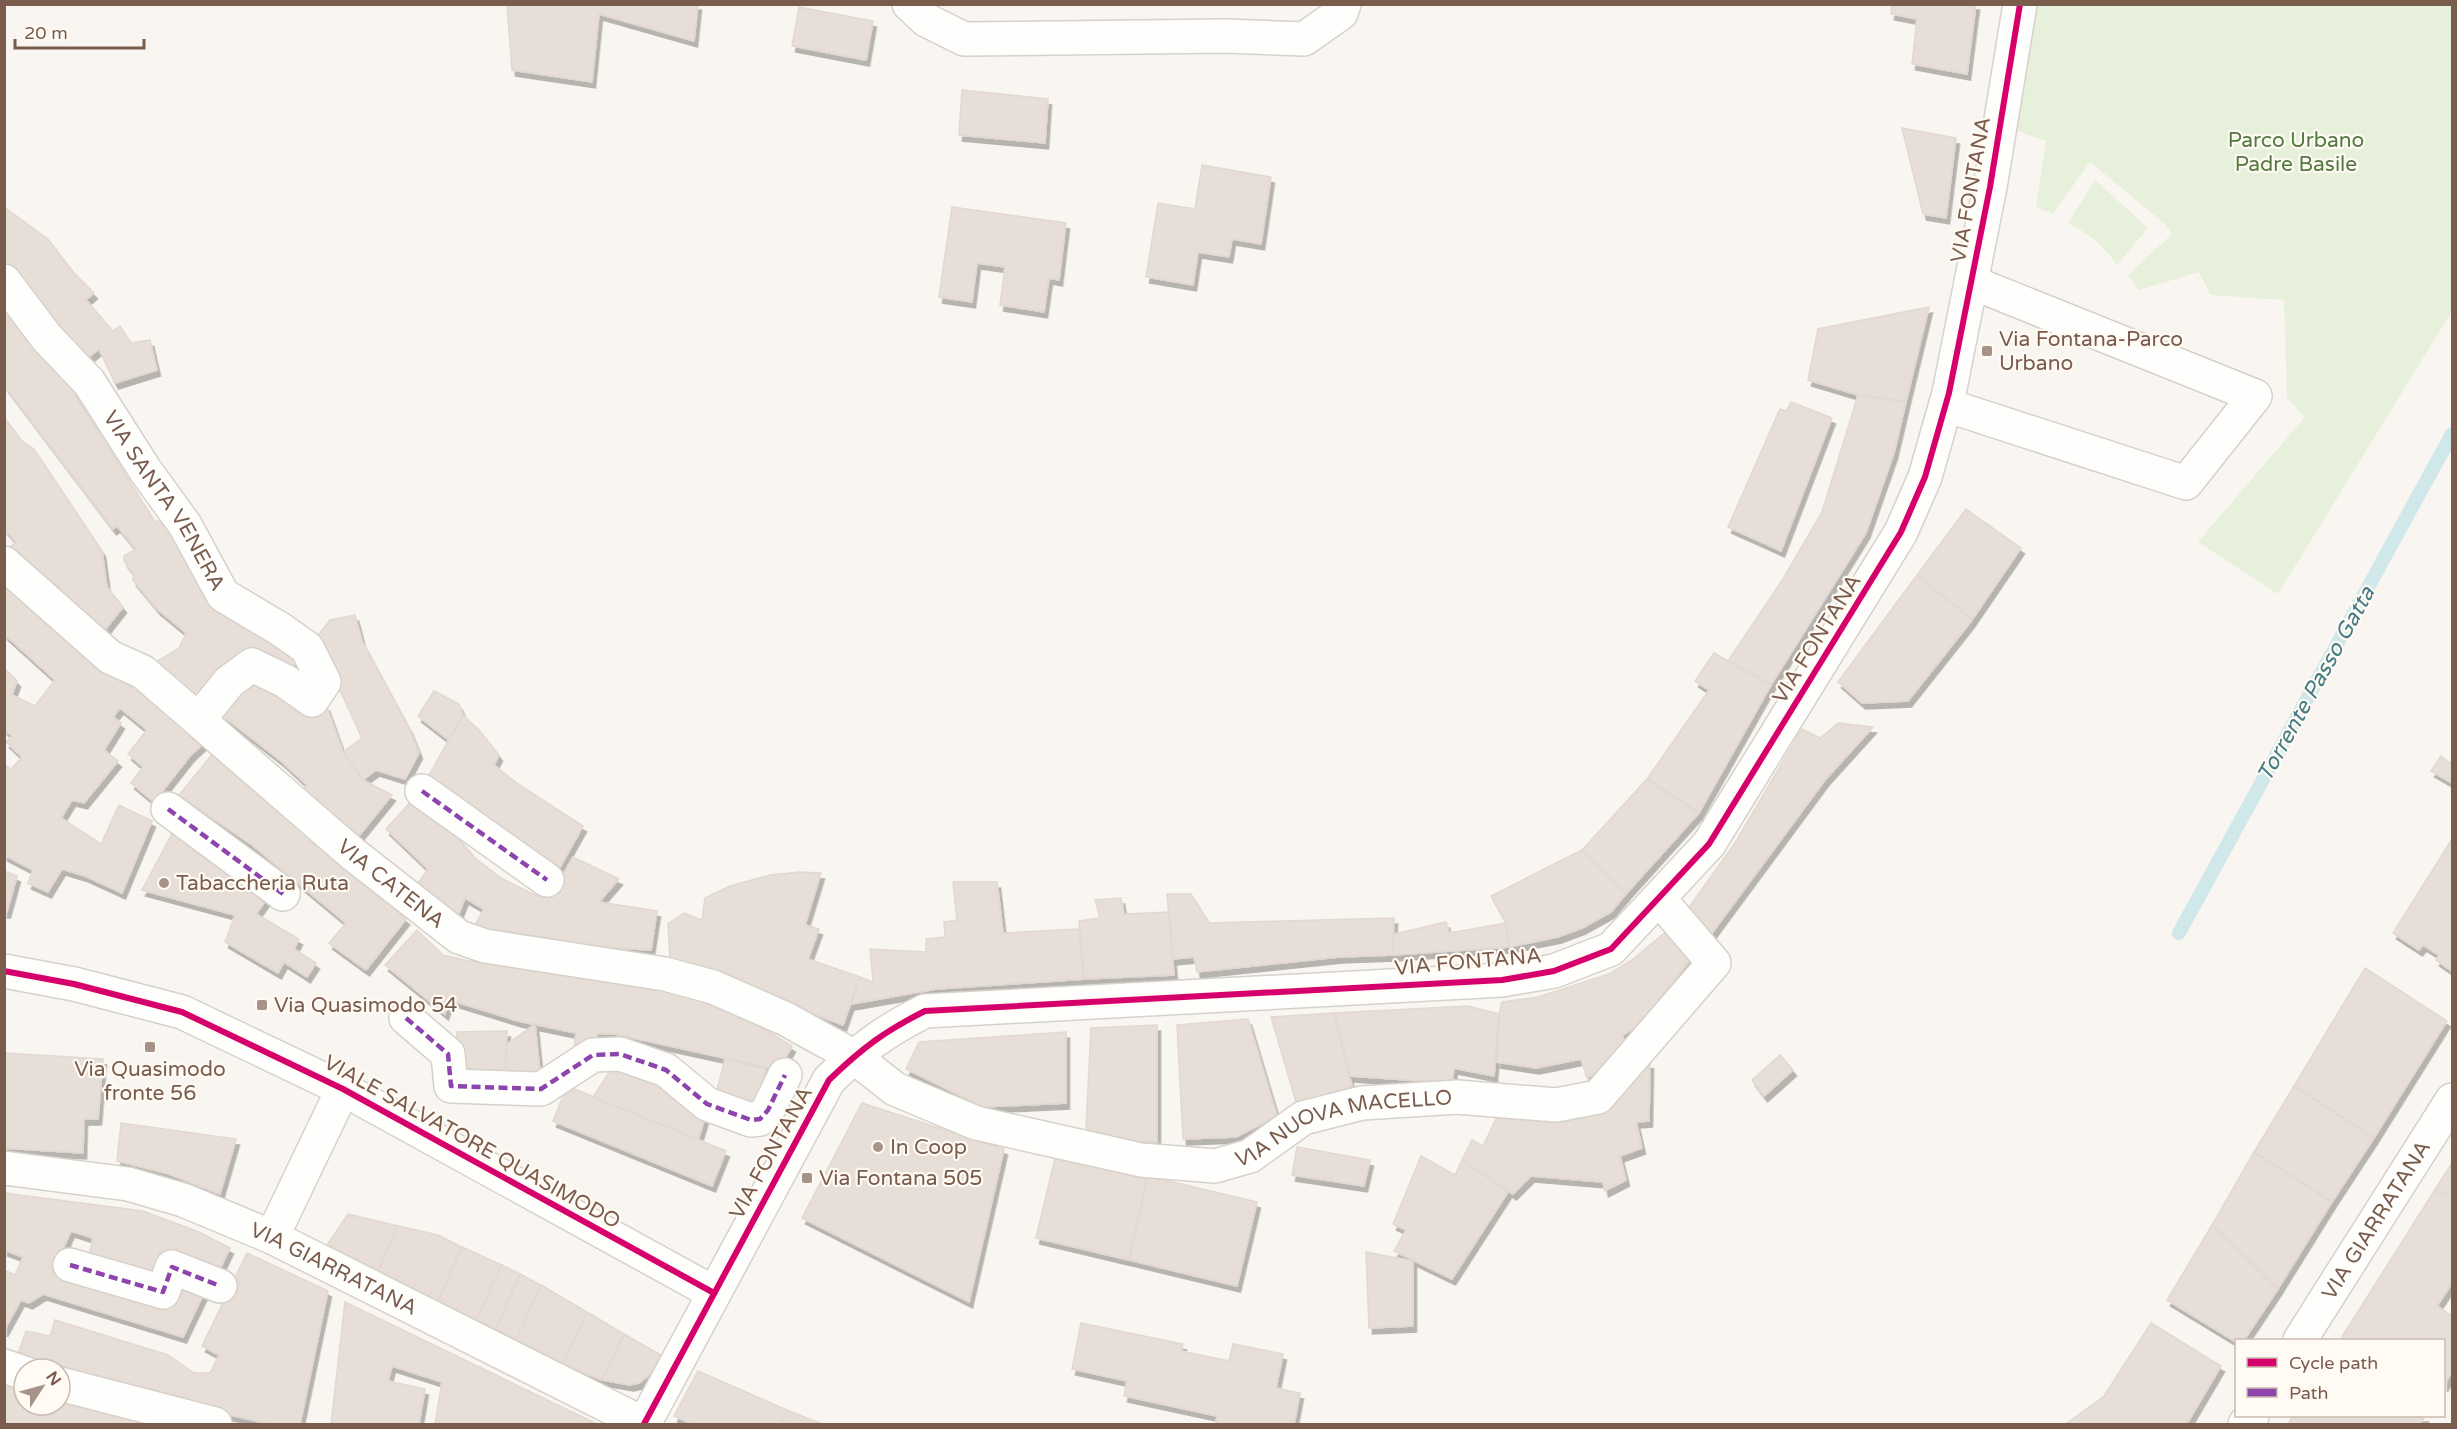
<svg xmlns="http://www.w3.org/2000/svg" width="2457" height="1429" font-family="'Varela Round',sans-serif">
  <defs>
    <filter id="shadow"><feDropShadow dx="3.5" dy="6" stdDeviation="0" flood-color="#0004"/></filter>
  </defs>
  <rect width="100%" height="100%" fill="#f9f5f0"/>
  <g fill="#e7f0db">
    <path d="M2036 5H2452V311L2278 594 2198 542 2305 417 2287 398 2284 300 2211 295 2199 272 2139 290 2128 275 2172 234 2165 224 2090 162 2053 213 2036 208 2046 141 2017 131Z"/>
    <path d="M2095 180 2148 228 2117 265C2103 245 2089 234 2068 223Z"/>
  </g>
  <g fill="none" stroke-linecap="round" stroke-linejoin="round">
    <path stroke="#d0e8ea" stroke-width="14" d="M2179 933 2452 434"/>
  </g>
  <g fill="#e6ded7" stroke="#e2d8d2" stroke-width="1.5" filter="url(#shadow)">
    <path d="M507 4H698L694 41 599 14 592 82 512 70Z"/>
    <path d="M1892 4H1976L1967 74 1912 64 1917 19 1891 14Z"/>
    <path d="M799 7 873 21 866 60 792 46Z"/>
    <path d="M962 90 1048 99 1045 143 959 135Z"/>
    <path d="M1902 128 1956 138 1946 218 1923 214Z"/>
    <path d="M1202 165 1271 177 1261 244 1232 239 1229 257 1198 252 1193 285 1146 277 1158 203 1195 209Z"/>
    <path d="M952 207 1066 223 1059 280 1049 278 1044 312 1000 305 1005 267 977 263 972 302 939 297Z"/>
    <path d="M7 209 48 239 74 273 94 293 86 300 113 331 120 326 131 343 150 340 157 370 115 383 99 349 80 364 4 266V211Z"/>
    <path d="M4 299 82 387 75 395 155 522 166 518 299 657 288 676 242 655 195 702 153 664 179 648 186 633 157 609 133 580 134 574 124 561V556L136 549 117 526 113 529 4 385Z"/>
    <path d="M1929 307 1906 402 1858 395 1808 380 1818 329Z"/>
    <path d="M1858 395 1906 402 1894 453 1866 533 1771 685 1728 661 1783 579 1822 512Z"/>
    <path d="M1791 402 1832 418 1781 551 1728 527 1780 409 1786 411Z"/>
    <path d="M4 417 22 441 34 449 102 551 107 587 123 607 101 635 79 614 55 583 48 591 9 548 16 542 4 528Z"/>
    <path d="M1966 509 2021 548 1972 620 1917 575Z"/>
    <path d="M1917 575 1972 620 1908 701 1862 703 1838 682Z"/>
    <path d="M4 585 135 680 208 739 190 756 154 802 131 783 143 767 128 754 147 730 120 708 113 717 121 723 104 750 118 761 84 803 72 800 61 818 101 844 119 805 152 821 122 893 85 876 62 869 48 892 28 883 33 870 4 855V764L11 769 22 757 6 742 12 736 4 729V668L17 681 12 695 35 706 55 680 4 634Z"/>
    <path d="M355 615 362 641 409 728 419 753 405 779 376 770 363 780 343 752 362 738 316 638 330 620Z"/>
    <path d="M1714 653 1771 685 1699 813 1647 779 1709 690 1695 681Z"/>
    <path d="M264 674 316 717 326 705 343 752 363 780 392 795 358 837 303 790 307 785 281 761 222 715 244 685Z"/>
    <path d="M434 691 459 704 463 715 449 740 418 716Z"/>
    <path d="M463 715 479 730 499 755 494 765 518 784 583 826 558 871 425 782Z"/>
    <path d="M1838 723 1873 727 1825 780 1709 937 1685 913 1735 843 1802 729 1820 738Z"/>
    <path d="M215 751 377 891 406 919 366 970 329 943 346 923 252 845 179 795Z"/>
    <path d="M2441 756 2450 763 2452 760V783L2431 771Z"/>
    <path d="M1647 779 1699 813 1626 894 1582 850Z"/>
    <path d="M416 796 446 823 475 858 501 878 539 897 554 891 573 857 619 879 599 902 657 911 651 950 557 945 514 933 474 927 484 909 465 898 458 916 416 886 428 869 386 829Z"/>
    <path d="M175 828 271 893 256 914 299 939 294 949 316 963 307 977 284 962 278 973 225 942 235 915 142 890Z"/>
    <path d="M2452 839V971L2436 960 2439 955 2423 945 2419 950 2393 933Z"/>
    <path d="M1582 850 1626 894 1611 912 1582 928 1558 937 1509 947 1506 923 1491 896Z"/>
    <path d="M4 871 17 876 7 912H4Z"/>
    <path d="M800 872 821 873 805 925 819 929 808 959 860 977 843 1025 670 959 668 924 684 913 702 920 705 898 730 886 770 875Z"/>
    <path d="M953 882H997L1003 933 1079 929 1084 979 936 989 851 1004 860 977 873 982 870 949 926 952V939L945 937 944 922 957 920Z"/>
    <path d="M1167 894H1191L1209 923 1394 918 1393 955 1339 957 1197 972 1194 957 1173 959Z"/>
    <path d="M1121 898 1124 914 1169 912 1174 975 1084 979 1079 921 1100 918 1095 900Z"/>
    <path d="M1446 922 1449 933 1506 923 1509 947 1393 955 1394 934Z"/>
    <path d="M1674 925 1694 955 1640 1024 1622 1036 1628 1047 1601 1064 1603 1068 1587 1078 1581 1059 1536 1068 1497 1062 1499 1014 1502 1002 1538 997 1609 974 1632 960Z"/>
    <path d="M417 930 443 955 469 961 546 966 714 998 792 1046 779 1070 615 1034H597V1048L574 1050 576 1033 518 1021 450 1000 445 1014 385 965Z"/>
    <path d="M2365 968 2447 1021 2374 1138 2294 1086Z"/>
    <path d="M1468 1006 1499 1014 1494 1076 1454 1068 1452 1083 1350 1076 1334 1013Z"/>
    <path d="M1334 1013 1352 1086 1298 1109 1271 1017Z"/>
    <path d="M1248 1019 1277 1116 1236 1137 1183 1139 1177 1025Z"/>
    <path d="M535 1024 541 1082 505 1080 506 1045Z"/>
    <path d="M1157 1025V1142L1116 1141 1086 1128 1091 1028Z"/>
    <path d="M507 1031 505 1080 455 1078 457 1032Z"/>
    <path d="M1066 1032V1103L983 1107 906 1069 919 1042Z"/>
    <path d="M4 1053 103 1059 98 1119H84L83 1153 4 1148Z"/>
    <path d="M1780 1055 1793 1070 1764 1096 1752 1080Z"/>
    <path d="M725 1059 766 1069 753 1114 714 1101Z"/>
    <path d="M1641 1062 1650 1063 1649 1121 1636 1122 1642 1148 1620 1156 1626 1180 1605 1191 1603 1182 1531 1176 1513 1194 1462 1160 1472 1140 1483 1146 1496 1119 1587 1113Z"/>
    <path d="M610 1071H635L707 1111 698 1140 593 1097Z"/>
    <path d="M567 1086 726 1151 712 1186 553 1121Z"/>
    <path d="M2294 1086 2374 1138 2332 1202 2254 1152Z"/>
    <path d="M862 1103 1004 1149 969 1302 802 1218Z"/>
    <path d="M121 1123 236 1139 220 1194 169 1174 117 1161Z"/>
    <path d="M1297 1147 1370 1160 1364 1186 1292 1175Z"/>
    <path d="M2254 1152 2332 1202 2278 1289 2212 1225Z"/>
    <path d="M1056 1154 1148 1176 1129 1260 1036 1238Z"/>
    <path d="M1421 1156 1455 1175 1462 1160 1508 1192 1452 1279 1394 1251 1406 1230 1393 1224Z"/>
    <path d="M2452 1163V1196L2434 1191Z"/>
    <path d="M1148 1176 1257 1202 1237 1286 1129 1260Z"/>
    <path d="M2434 1191 2452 1196V1283L2437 1306 2452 1316V1371L2444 1386V1340H2340Z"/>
    <path d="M4 1193 143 1211 199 1232 230 1248 217 1275 156 1283 88 1260 93 1238 71 1231 52 1274 171 1301 178 1282 205 1291 183 1337 43 1294 29 1303 21 1300 4 1331V1270L15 1275 23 1257 4 1250Z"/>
    <path d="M348 1214 398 1226 378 1271 327 1245Z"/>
    <path d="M2212 1225 2278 1289 2244 1340 2236 1342 2167 1300Z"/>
    <path d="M398 1226 438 1235 462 1247 438 1301 378 1271Z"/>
    <path d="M462 1247 502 1265 476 1320 438 1301Z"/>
    <path d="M1366 1252 1413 1261V1326L1369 1328Z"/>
    <path d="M247 1253 328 1291 300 1424H269L157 1398 60 1369H51L16 1359 26 1331 50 1336 55 1320 168 1355 194 1373H210L219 1355 202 1346Z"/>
    <path d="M502 1265 520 1274 496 1329 476 1320Z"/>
    <path d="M520 1274 541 1285 516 1340 496 1329Z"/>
    <path d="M541 1285 587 1312 563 1364 516 1340Z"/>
    <path d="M345 1302 597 1424H435L442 1382 392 1366 388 1381 425 1389 419 1424H331Z"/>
    <path d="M587 1312 624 1334 602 1380 563 1364Z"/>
    <path d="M1081 1323 1183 1344 1181 1351 1229 1361 1233 1344 1283 1354 1276 1388 1300 1393 1294 1424H1216L1217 1416 1124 1396 1127 1381 1072 1369Z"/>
    <path d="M2151 1323 2221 1366 2188 1422 2186 1424H2066L2104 1396Z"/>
    <path d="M624 1334 661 1355 654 1371 639 1383 630 1385 602 1380Z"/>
    <path d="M698 1371 787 1410 780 1424H692L674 1416Z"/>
    <path d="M5 1382 24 1387V1405H60V1397L168 1424H4Z"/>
    <path d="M787 1410 822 1424H780Z"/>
    <path d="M2293 1416H2425L2420 1424H2288Z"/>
  </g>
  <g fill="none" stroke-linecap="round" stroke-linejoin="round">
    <g stroke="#d7d1cb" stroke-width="36">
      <g id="pedestrian">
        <path d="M422 791 547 880"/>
        <path d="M168 809 283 894"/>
        <path d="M406 1018 448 1054 451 1086 541 1089 593 1055 620 1054 666 1070 707 1104 751 1120 760 1119 768 1110 785 1075"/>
        <path d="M70 1265 163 1292 172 1267 220 1286"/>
      </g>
    </g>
    <g stroke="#d7d1cb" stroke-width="36">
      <g id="minor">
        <path d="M909 4 926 20 964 39 1226 36 1304 39 1341 13 1344 4"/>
        <path id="s1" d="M4 281 47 338 89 382 145 470 185 525 223 595 280 629 307 648 324 682 312 700 285 681 252 665 229 682 199 719"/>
        <path d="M1946 405 2186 483 2255 396 1971 282"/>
        <path id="s2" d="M4 563 110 657 143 672 353 854 459 937 485 946 665 974 713 987 786 1019 809 1032 853 1056 895 1089 976 1123 1141 1160 1215 1166 1250 1156 1303 1118 1362 1103 1457 1097 1556 1105 1598 1097 1714 963 1660 900"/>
        <path d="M4 1366 24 1373"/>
        <path d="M60 1384 215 1424"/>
      </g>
    </g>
    <g stroke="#d7d1cb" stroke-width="36">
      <g id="tertiary">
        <path d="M4 971 74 984 182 1012 343 1089 714 1293"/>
        <path id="s3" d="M4 1168 128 1184 183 1200 272 1237 644 1424"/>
        <path d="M272 1237 343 1089"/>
        <path id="s4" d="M2300 1340 2452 1100"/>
        <path d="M644 1424 829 1080C862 1048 885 1031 925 1011L1502 980 1554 971 1611 949 1709 844 1901 532 1925 477 1949 393 1990 187 2020 4"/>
        <path d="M2245 1424 2252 1416"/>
      </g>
    </g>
    <use href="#pedestrian" stroke="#fefefd" stroke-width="33"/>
    <use href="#minor" stroke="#fefefd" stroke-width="33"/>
    <use href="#tertiary" stroke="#fefefd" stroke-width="33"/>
    <g stroke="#8e44ad" stroke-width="4.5" stroke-dasharray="9 4.5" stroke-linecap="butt">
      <path d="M422 791 547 880"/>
      <path d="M168 809 283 894"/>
      <path d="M406 1018 448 1054 451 1086 541 1089 593 1055 620 1054 666 1070 707 1104 751 1120 760 1119 768 1110 785 1075"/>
      <path d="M70 1265 163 1292 172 1267 220 1286"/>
    </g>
    <g stroke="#fffaf3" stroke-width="10">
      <g id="cycleway">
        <path d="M4 971 74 984 182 1012 343 1089 714 1293"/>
        <path d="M644 1424 829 1080C862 1048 885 1031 925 1011L1502 980 1554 971 1611 949 1709 844 1901 532 1925 477 1949 393 1990 187 2020 4"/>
      </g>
    </g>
    <use href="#cycleway" stroke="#d6006c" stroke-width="6"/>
  </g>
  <g fill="#a69286" stroke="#fffaf3" stroke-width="2">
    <rect x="1981" y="345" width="12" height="12" rx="3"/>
    <circle cx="164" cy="883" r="6"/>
    <rect x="256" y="999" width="12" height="12" rx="3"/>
    <rect x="144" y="1041" width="12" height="12" rx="3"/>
    <circle cx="878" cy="1147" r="6"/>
    <rect x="801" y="1172" width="12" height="12" rx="3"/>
  </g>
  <g text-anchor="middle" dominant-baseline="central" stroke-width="4.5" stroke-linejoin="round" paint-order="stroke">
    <g font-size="21" fill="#537a41" stroke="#fffaf3">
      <text x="2296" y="140">Parco Urbano<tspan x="2296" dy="24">Padre Basile</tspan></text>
    </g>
    <g font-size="21" fill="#7a5c4d" stroke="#fffaf3">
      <text transform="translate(1971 190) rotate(-80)">VIA FONTANA</text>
      <text stroke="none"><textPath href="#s1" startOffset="273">VIA SANTA VENERA</textPath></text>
      <text transform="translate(1817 639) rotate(-58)">VIA FONTANA</text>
      <text stroke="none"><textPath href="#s2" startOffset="504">VIA CATENA</textPath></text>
      <text transform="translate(1468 962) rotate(-5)">VIA FONTANA</text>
      <text stroke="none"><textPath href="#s2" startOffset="1528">VIA NUOVA MACELLO</textPath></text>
      <text transform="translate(472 1142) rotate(29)">VIALE SALVATORE QUASIMODO</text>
      <text transform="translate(771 1153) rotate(-61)">VIA FONTANA</text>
      <text stroke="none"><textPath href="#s4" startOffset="142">VIA GIARRATANA</textPath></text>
      <text stroke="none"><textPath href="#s3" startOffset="348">VIA GIARRATANA</textPath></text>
    </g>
    <g font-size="21" fill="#7a5c4d" stroke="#fffaf3" text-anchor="start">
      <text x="1999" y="339">Via Fontana-Parco<tspan x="1999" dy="24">Urbano</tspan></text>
      <text x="176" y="883">Tabaccheria Ruta</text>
      <text x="274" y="1005">Via Quasimodo 54</text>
      <text x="150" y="1069" text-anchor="middle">Via Quasimodo<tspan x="150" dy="24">fronte 56</tspan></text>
      <text x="890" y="1147">In Coop</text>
      <text x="819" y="1178">Via Fontana 505</text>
    </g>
    <g font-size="22" font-style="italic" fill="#437c86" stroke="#fffaf3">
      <text transform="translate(2316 684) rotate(-61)">Torrente Passo Gatta</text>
    </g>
  </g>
  <rect width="2457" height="1429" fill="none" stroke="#7a5c4d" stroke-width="12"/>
  <rect x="2235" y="1339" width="210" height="78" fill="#fffaf3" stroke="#cabbb1" stroke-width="1.5"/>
  <rect x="2247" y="1358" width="30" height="9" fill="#d6006c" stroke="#cabbb1" stroke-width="1.5"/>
  <text x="2289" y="1369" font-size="18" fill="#7a5c4d">Cycle path</text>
  <rect x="2247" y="1388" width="30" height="9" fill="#8e44ad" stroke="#cabbb1" stroke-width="1.5"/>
  <text x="2289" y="1399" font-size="18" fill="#7a5c4d">Path</text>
  <g transform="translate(42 1387) rotate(54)"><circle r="28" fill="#fffaf3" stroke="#cabbb1" stroke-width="1.5"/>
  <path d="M0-4.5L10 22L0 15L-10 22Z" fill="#a69286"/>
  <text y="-9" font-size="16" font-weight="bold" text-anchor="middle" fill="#7a5c4d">N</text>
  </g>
  <path d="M15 39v9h129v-9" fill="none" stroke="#7a5c4d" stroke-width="3"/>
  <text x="24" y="39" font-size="18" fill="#7a5c4d" stroke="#fffaf3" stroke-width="4.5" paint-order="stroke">20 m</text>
</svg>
